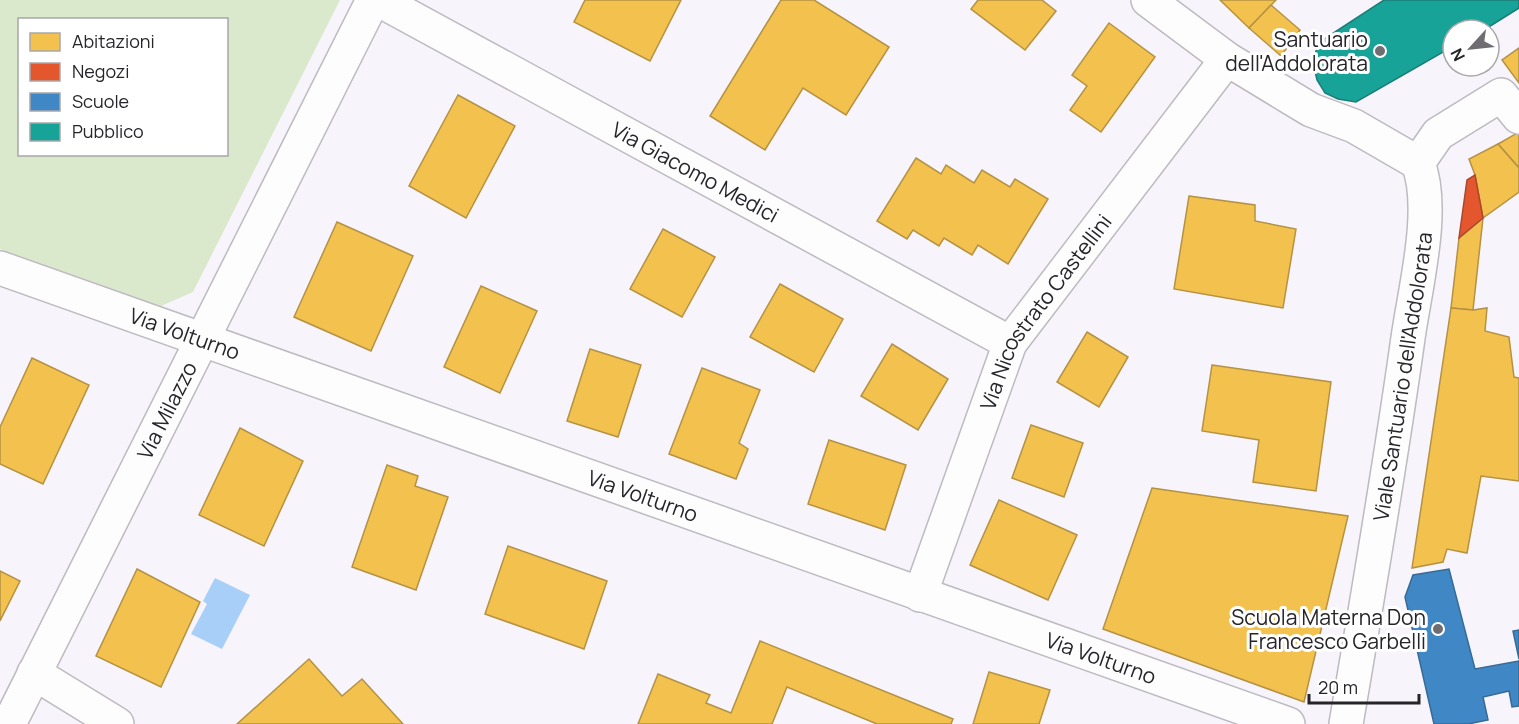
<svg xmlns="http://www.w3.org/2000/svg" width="1519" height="724" font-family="Manrope,sans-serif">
  <rect width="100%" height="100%" fill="#f7f4fb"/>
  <path fill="#dae8cb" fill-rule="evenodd" d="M0 0H340L193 292 161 306 0 249ZM20 20H226V154H20Z"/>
  <path fill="#a8cff8" d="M215 578 250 595 222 649 191 634 207 604 203 601Z"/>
  <g fill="#f2c14e" stroke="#b59243" stroke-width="1.5">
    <path d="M585 0H681L650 61 574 22Z"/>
    <path d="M781 0H814L889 47 846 115 803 88 765 150 710 116Z"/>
    <path d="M978 0H1042L1056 11 1025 50 971 9Z"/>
    <path d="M1220 0H1276L1249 28Z"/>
    <path d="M1271 5 1300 30 1281 56 1249 28Z"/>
    <path d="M1109 23 1155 57 1101 132 1070 110 1087 86 1072 75Z"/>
    <path d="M1519 48V83L1502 60Z"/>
    <path d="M458 95 515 126 466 218 409 186Z"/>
    <path d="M1519 132V168L1498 144Z"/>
    <path d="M1498 144 1519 168V192L1483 218 1475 175 1469 159Z"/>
    <path d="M916 158 941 174 946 165 974 183 982 170 1010 187 1015 179 1048 199 1008 264 978 245 972 255 944 238 939 246 913 230 907 239 877 221Z"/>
    <path d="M1189 196 1255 205V221L1296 229 1283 308 1174 289Z"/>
    <path d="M1483 218 1473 310 1451 308 1459 238Z"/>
    <path d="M337 222 413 256 371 351 294 317Z"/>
    <path d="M663 229 715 257 682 317 630 289Z"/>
    <path d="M780 284 843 319 814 372 750 337Z"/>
    <path d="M481 286 537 311 500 393 444 367Z"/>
    <path d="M1451 308 1473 310 1487 308 1485 331 1509 337 1514 377 1519 378V481L1481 476 1467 553 1447 549 1443 562 1412 568Z"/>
    <path d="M1087 332 1128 357 1099 407 1057 382Z"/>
    <path d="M892 344 948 379 918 430 861 396Z"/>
    <path d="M590 349 641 365 618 437 567 421Z"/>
    <path d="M32 358 89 385 43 484 0 464V427Z"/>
    <path d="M1212 365 1331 382 1316 491 1253 482 1259 440 1202 431Z"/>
    <path d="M702 368 760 390 739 443 748 449 736 479 669 454Z"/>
    <path d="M1031 425 1083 443 1064 497 1012 478Z"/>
    <path d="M240 428 303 461 264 546 199 515Z"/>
    <path d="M829 440 906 465 885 530 808 504Z"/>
    <path d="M387 465 418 476 415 486 448 497 416 590 352 567Z"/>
    <path d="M1152 488 1348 516 1304 702 1103 629Z"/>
    <path d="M999 500 1077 535 1048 600 970 565Z"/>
    <path d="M508 546 607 581 584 649 485 614Z"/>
    <path d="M137 569 200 602 161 687 96 656Z"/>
    <path d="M0 571 20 581 0 621Z"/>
    <path d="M760 641 953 719 951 724H877L787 687 772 724H638L658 674 710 695 706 703 731 713Z"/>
    <path d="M309 659 342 696 362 679 403 724H237Z"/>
    <path d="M989 672 1050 690 1039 724H973Z"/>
  </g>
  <path fill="#e4572e" stroke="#ab482c" stroke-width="1.5" d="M1475 175 1483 218 1459 238 1467 180Z"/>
  <g fill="#3f88c5" stroke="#386a96" stroke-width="1.5">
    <path d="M1449 569 1475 669 1519 661V706L1512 707 1509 691 1483 697 1488 720 1468 724H1434L1405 597 1413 575Z"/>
    <path d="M1519 630V659L1513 631Z"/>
  </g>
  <path fill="#17a398" stroke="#1c7d77" stroke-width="1.5" d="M1384 0H1519V8L1484 30H1453V54L1450 48 1356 102 1338 99 1325 93 1317 80 1313 63 1318 43Z"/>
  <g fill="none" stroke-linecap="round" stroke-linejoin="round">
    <g stroke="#bdbac0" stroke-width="36">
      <g id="minor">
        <path id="s1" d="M379 0 1010 343"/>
        <path d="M1148 0 1227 59 1311 110 1354 126 1418 163"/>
        <path d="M1418 163 1438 134 1501 95 1519 117"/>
        <path id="s2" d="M0 268 1288 724"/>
        <path id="s3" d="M920 595 1010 343 1227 59"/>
        <path d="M34 673 117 724"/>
        <path id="s4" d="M9 724 373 0"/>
        <path id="s5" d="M1346 724C1368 595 1390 467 1408 338 1415 288 1436 209 1418 163"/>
      </g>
    </g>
    <use href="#minor" stroke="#fefdfe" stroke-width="33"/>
  </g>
  <g fill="#6f6d72" stroke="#fff" stroke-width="2">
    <circle cx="1380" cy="51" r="6"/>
    <circle cx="1438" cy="629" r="6"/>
  </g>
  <g text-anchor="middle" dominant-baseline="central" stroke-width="6" stroke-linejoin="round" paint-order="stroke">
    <g font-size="21" fill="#262429" stroke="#fff" text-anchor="end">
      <text x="1368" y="39">Santuario<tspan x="1368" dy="24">dell'Addolorata</tspan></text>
      <text x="1426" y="617">Scuola Materna Don<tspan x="1426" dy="24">Francesco Garbelli</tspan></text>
    </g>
    <g font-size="21" fill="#262429" stroke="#fff">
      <text stroke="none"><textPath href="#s1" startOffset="360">Via Giacomo Medici</textPath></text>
      <text stroke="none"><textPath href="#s3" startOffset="312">Via Nicostrato Castellini</textPath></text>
      <text stroke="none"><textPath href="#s2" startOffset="196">Via Volturno</textPath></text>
      <text stroke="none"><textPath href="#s5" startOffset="352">Viale Santuario dell'Addolorata</textPath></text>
      <text stroke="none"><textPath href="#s4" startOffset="351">Via Milazzo</textPath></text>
      <text stroke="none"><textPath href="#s2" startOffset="682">Via Volturno</textPath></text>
      <text stroke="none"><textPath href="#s2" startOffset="1168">Via Volturno</textPath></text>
    </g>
  </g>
  <rect x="18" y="18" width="210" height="138" fill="#ffffff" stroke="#a8a7a9" stroke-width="1.5"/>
  <rect x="30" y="33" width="30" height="18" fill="#f2c14e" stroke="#a8a7a9" stroke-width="1.5"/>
  <text x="72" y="48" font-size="18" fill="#262429">Abitazioni</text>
  <rect x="30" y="63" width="30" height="18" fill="#e4572e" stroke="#a8a7a9" stroke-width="1.5"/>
  <text x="72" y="78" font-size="18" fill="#262429">Negozi</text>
  <rect x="30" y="93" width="30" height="18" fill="#3f88c5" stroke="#a8a7a9" stroke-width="1.5"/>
  <text x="72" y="108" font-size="18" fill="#262429">Scuole</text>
  <rect x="30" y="123" width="30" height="18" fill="#17a398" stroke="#a8a7a9" stroke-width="1.5"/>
  <text x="72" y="138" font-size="18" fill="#262429">Pubblico</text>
  <g transform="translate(1471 48) rotate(243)"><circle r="28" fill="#ffffff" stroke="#a8a7a9" stroke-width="1.5"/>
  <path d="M0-4.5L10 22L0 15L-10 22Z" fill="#6f6d72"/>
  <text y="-9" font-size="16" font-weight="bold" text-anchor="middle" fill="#262429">N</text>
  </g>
  <path d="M1309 694v9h110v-9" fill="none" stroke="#262429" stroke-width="3"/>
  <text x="1318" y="694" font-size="18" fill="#262429" stroke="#ffffff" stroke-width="4.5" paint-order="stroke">20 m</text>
</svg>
